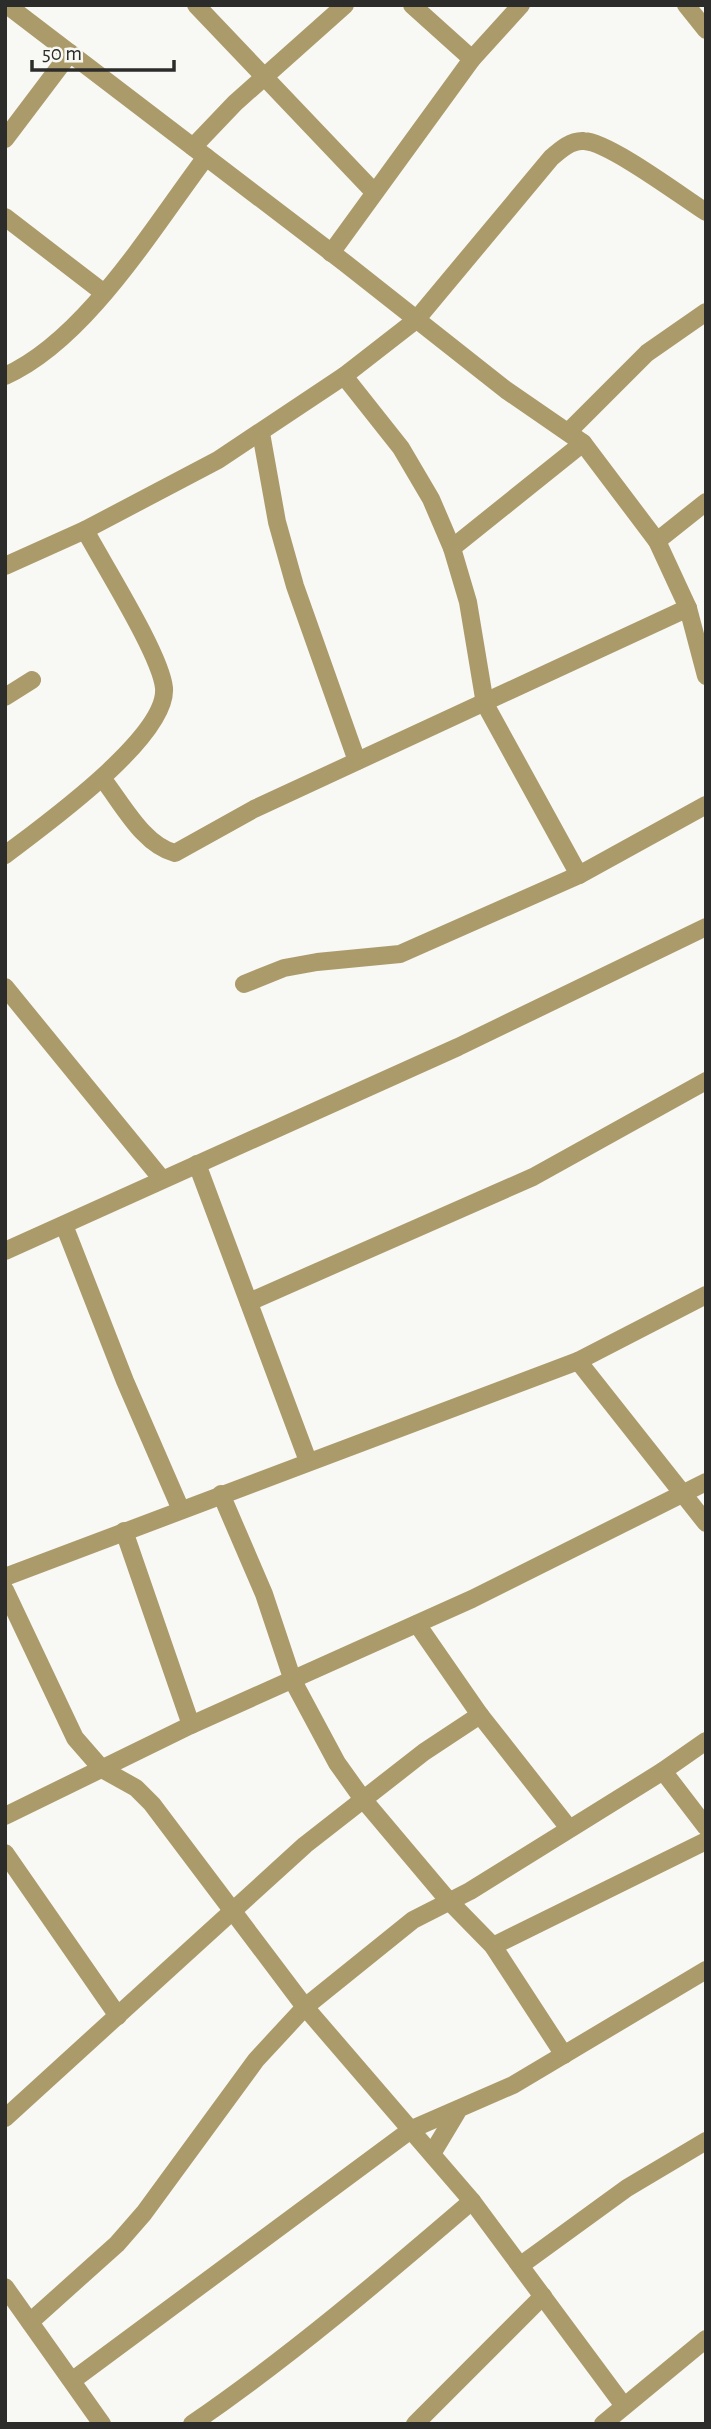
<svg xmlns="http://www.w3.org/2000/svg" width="711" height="2429" font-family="'Alegreya Sans',sans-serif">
  <rect width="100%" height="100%" fill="#f8f8f4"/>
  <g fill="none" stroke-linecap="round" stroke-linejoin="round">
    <g stroke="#ac9b6a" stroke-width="18">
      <path d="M7 5 345 263 506 390 583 443 657 541 688 608 706 676"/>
      <path d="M196 5 374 192"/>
      <path d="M412 5 472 59"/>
      <path d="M686 5 706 30"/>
      <path d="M5 139 70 53"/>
      <path d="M193 147 235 103 345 5"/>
      <path d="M5 217 104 293"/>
      <path d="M331 253 472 59 521 5"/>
      <path d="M5 376C86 340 153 227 206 157"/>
      <path d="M344 376 401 448 431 499 452 548 468 602 485 704 579 875"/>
      <path d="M569 431 647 353 706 312"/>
      <path d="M261 433 277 522 295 586 357 761"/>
      <path d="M657 541 706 502"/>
      <path d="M452 548 583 443"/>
      <path d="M5 566 85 530 218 460 344 376 416 320 551 158C560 150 571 140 584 141 609 142 681 196 706 212"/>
      <path d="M5 697 32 680"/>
      <path d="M102 778C122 803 143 845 175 853L254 809 688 608"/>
      <path d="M5 855C43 826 168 737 164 688 161 655 103 564 85 530"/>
      <path d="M244 984 284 968 317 962 400 954 579 875 706 805"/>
      <path d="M5 987 161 1178"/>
      <path d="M197 1164 308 1461"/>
      <path d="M64 1225 125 1381 181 1510"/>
      <path d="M5 1251 458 1047 706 927"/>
      <path d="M249 1302 533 1177 706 1081"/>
      <path d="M578 1361 706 1523"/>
      <path d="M221 1494 264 1594 293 1681 337 1763 362 1798 448 1900 493 1946 564 2055"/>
      <path d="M124 1531 191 1725"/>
      <path d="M5 1577 578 1361 706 1295"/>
      <path d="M5 1590 75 1738 102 1769 136 1788 152 1804 305 2007 472 2201 624 2406"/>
      <path d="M417 1624 480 1715 568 1827"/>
      <path d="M663 1771 706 1827"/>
      <path d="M5 1816 191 1725 472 1599 706 1482"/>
      <path d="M5 1853 118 2016"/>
      <path d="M493 1946 706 1841"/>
      <path d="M5 2118 305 1845 424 1752 480 1715"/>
      <path d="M433 2152 457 2112"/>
      <path d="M521 2265 627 2188 706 2141"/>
      <path d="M5 2287 102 2424"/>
      <path d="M30 2322 117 2244 144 2213 256 2060 305 2007 413 1920 470 1891 663 1771 706 1741"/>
      <path d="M73 2380 412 2129 513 2085 706 1970"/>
      <path d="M192 2424C291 2356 381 2279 472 2201"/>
      <path d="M415 2424 543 2296"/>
      <path d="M603 2424 706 2339"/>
    </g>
  </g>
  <rect width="711" height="2429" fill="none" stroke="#2c2c2b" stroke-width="14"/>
  <path d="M32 60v10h142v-10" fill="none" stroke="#2c2c2b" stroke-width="3.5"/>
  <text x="42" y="60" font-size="21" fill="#2c2c2b" stroke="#f8f8f4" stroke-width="5" paint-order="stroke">50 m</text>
</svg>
